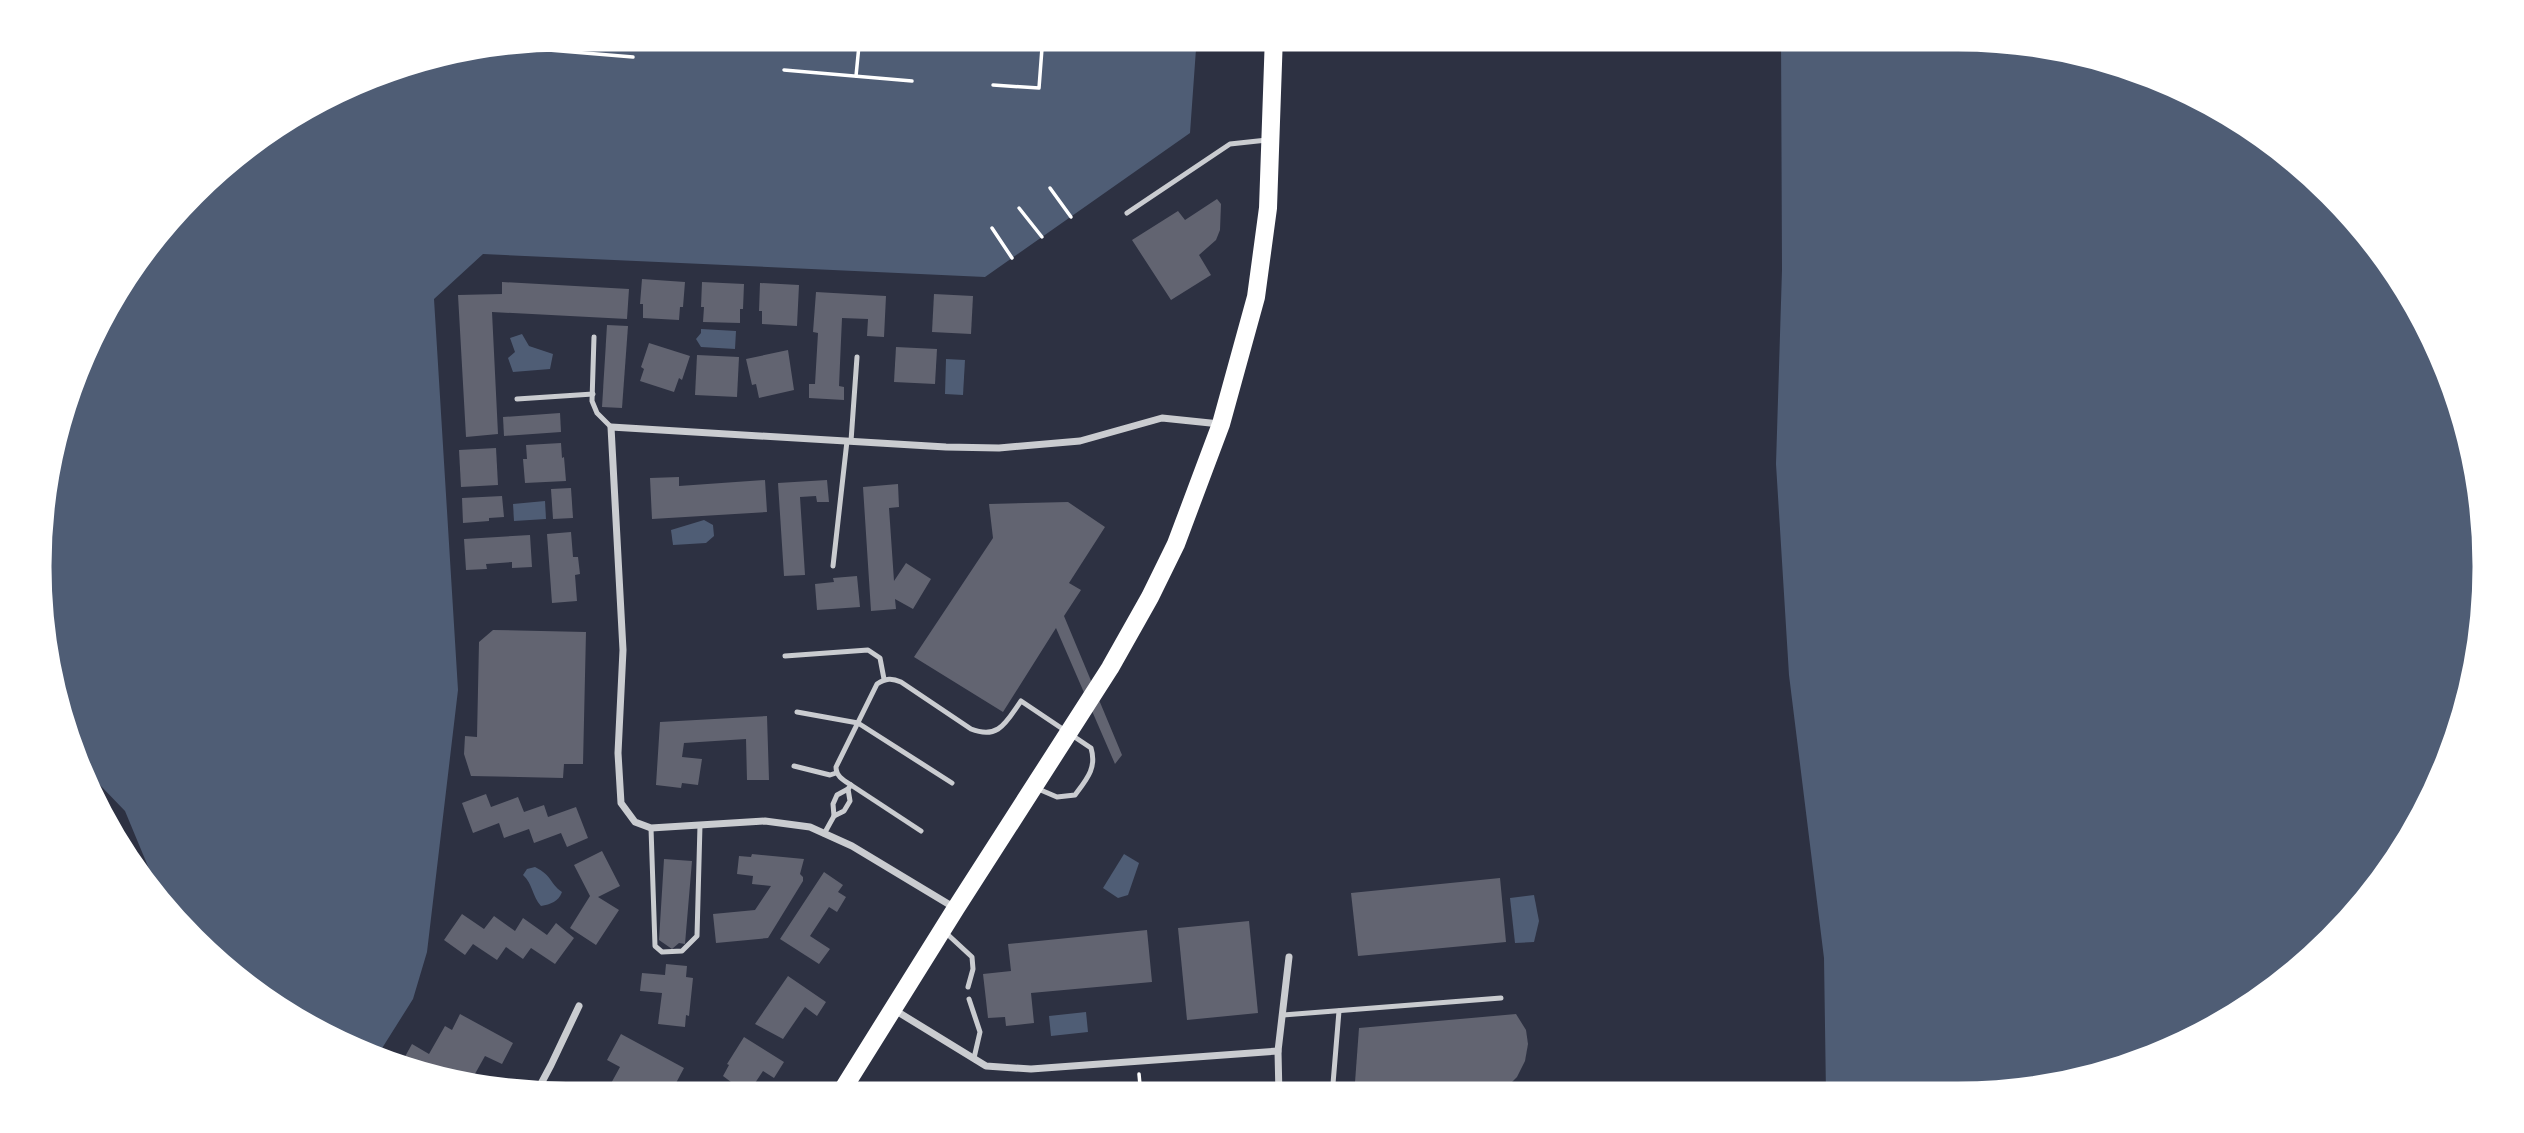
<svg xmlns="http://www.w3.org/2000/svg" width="2524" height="1133" font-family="'Times New Roman',serif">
  <rect width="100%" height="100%" fill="#2d3142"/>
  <g fill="#4f5d75">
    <path d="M567 35H1197L1190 133 985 277 483 254 434 299 458 690 427 952 413 999 374 1061 363 1058 216 966 155 892 152 876 125 811 71 755 63 738 40 636 45 463 106 301 216 167 301 106 395 63Z"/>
    <path d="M1781 35H1958L2061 45 2161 75 2252 124 2333 190 2347 207 2399 271 2448 363 2479 462 2489 566 2479 670 2449 770 2379 890 2281 988 2161 1057 2027 1093 1826 1094 1824 958 1789 675 1776 464 1782 270Z"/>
    <path d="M701 329 736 331 735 349 701 347 696 339 701 333Z"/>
    <path d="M522 334 529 346 553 354 550 369 513 372 508 358 515 352 510 338Z"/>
    <path d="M946 359 965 360 963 395 945 394Z"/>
    <path d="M545 501 546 519 514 521 513 504Z"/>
    <path d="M704 520 713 525 714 536 706 543 673 545 671 530Z"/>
    <path d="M1124 854 1139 863 1128 895 1118 898 1103 888Z"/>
    <path d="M535 867C553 876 549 883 562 892 558 902 551 904 541 906 532 896 533 884 523 875L527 869Z"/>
    <path d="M1534 895 1539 921 1534 942 1515 943 1510 898Z"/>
    <path d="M1086 1012 1088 1032 1051 1036 1049 1016Z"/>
  </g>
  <g fill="#626471">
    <path d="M1217 199 1221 204 1220 230 1216 240 1199 255 1211 275 1171 300 1132 240 1178 211 1185 220Z"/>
    <path d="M642 279 685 282 683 307H680L679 320 643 318V304H640Z"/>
    <path d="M502 282 629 289 627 319 492 312 498 434 466 437 458 295 502 294Z"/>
    <path d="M702 282 744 284 743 309H740V323L703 322 704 307H701Z"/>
    <path d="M760 283 799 285 797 326 762 324V311H759Z"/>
    <path d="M816 292 886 296 884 337 867 336 868 319 842 318 839 386 844 387V400L809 398V384H815L818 333 813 332Z"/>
    <path d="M934 294 973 296 971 334 932 332Z"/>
    <path d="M607 325 628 326 622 408 602 407Z"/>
    <path d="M649 343 690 356 682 380 679 378 674 392 640 381 644 369 641 367Z"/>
    <path d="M896 347 937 349 935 384 894 382Z"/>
    <path d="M788 350 794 390 759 398 756 384 752 385 746 359Z"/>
    <path d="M697 355 739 357 737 397 695 395Z"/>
    <path d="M560 413 561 432 504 436 503 417Z"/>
    <path d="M561 443 562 458 564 457 566 481 525 483 523 459H527L526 445Z"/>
    <path d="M496 448 498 485 461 487 459 450Z"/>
    <path d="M679 477V486L765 480 767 512 652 519 650 478Z"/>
    <path d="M827 480 829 502H817L816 496 800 497 805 575 784 576 778 483Z"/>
    <path d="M898 484 899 507 889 508 894 581 906 563 931 579 913 609 895 599 896 609 871 611 863 487Z"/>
    <path d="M571 488 573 518 553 519 551 489Z"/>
    <path d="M502 496 504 517 489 518V521L463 523 462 498Z"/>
    <path d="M1068 502 1105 527 1069 583 1081 590 1064 616 1122 755 1115 764 1056 628 1003 712 914 657 993 538 989 504Z"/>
    <path d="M571 532 573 557H578L580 574 575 575 577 601 552 603 547 534Z"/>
    <path d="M530 535 532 567 512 568V562L486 564 487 569 466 570 464 539Z"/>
    <path d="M857 576 860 607 817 610 815 584 834 582 833 578Z"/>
    <path d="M493 630 586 632 583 764H564L563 778 471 776 464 754 465 736 477 737 479 642Z"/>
    <path d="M767 716 769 780H747L746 739 684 743 682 757 702 759 698 785 682 783 681 788 656 785 660 722Z"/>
    <path d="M486 794 491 807 518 797 524 812 544 805 548 817 576 807 588 838 567 847 561 833 534 843 529 829 504 838 499 823 473 833 462 803Z"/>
    <path d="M602 851 620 886 598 897 619 910 596 945 570 928 590 896 574 865Z"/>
    <path d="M752 854 804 859 800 874 803 877V881L768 938 716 943 713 914 755 910 771 886 752 884 753 876 737 874 739 856 751 857Z"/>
    <path d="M664 859 692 861 685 944 679 943 672 949 659 940Z"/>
    <path d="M824 872 843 885 838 892 846 897 837 912 829 907 810 936 830 949 819 964 780 939Z"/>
    <path d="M1500 878 1506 942 1358 956 1351 893Z"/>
    <path d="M462 914 484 929 494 916 515 931 523 918 547 935 556 923 574 938 555 964 531 948 523 959 506 947 497 960 473 944 465 955 444 940Z"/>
    <path d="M1249 921 1258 1013 1187 1020 1178 928Z"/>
    <path d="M1147 930 1152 982 1031 993 1034 1023 1006 1026 1005 1017 988 1018 983 974 1011 971 1008 944Z"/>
    <path d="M666 964 687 966 686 977 693 978 689 1016 686 1015 685 1027 658 1024 662 993 640 991 642 973 665 975Z"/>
    <path d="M788 976 826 1002 817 1016 805 1007 783 1039 755 1024Z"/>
    <path d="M460 1014 513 1043 502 1064 485 1056 467 1088 433 1079 402 1062 412 1044 429 1054 445 1026 452 1030Z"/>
    <path d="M1516 1014 1526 1030 1528 1044 1525 1061 1517 1077 1506 1088 1493 1094 1482 1095 1354 1096 1359 1028Z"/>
    <path d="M621 1034 684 1068 668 1098H652L645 1094 644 1098H603L620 1067 607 1060Z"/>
    <path d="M744 1037 784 1062 774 1078 763 1071 749 1092 746 1090 742 1097H731L724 1093 731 1082 723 1076 729 1065 727 1064Z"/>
  </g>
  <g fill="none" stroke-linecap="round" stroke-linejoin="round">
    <g stroke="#fff" stroke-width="3.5">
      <path d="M524 42V48L633 57"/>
      <path d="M784 70 912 81"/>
      <path d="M856 76 860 35"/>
      <path d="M993 85 1039 88 1043 35"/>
      <path d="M1050 188 1071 217"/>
      <path d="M1019 208 1042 237"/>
      <path d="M992 228 1012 258"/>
      <path d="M1139 1074 1141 1096"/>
    </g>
    <g stroke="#caccd0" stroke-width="5">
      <path d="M1127 213 1230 144 1267 140"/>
      <path d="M594 337 592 401 597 413 611 427"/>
      <path d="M517 399 593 394"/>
      <path d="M851 441 857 357"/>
      <path d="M833 566 847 441"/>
      <path d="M785 656 868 650 880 658 884 679"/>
      <path d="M797 712 858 723 952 783"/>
      <path d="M794 766 830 775 836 773"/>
      <path d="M851 785 921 831"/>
      <path d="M834 816 833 804 837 795 848 789"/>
      <path d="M651 828 655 946 662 952 682 951 697 936 700 825"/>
      <path d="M824 834 834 816 844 811 850 801 848 789 851 785C843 780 836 776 836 767L877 684C886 678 892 678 901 682L971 729C999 740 1006 722 1021 701L1091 748C1097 768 1087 779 1075 795L1057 797 1036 788"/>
      <path d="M945 932 972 957 973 969 968 987"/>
      <path d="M969 999 980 1032 974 1058"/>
      <path d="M1283 1015 1501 998"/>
      <path d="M1332 1096 1339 1011"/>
    </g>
    <g stroke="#caccd0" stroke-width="7">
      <path d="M955 908 852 846 810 827 765 821 651 828 635 822 621 803 618 753 623 650 611 427 946 447 999 448 1080 441 1162 418 1220 424"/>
      <path d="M893 1009 986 1066 1031 1069 1278 1051"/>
      <path d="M535 1095 551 1065 579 1006"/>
      <path d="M1279 1096 1278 1051 1289 957"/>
    </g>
    <path stroke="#fff" stroke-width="18" d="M838 1097 956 908 1110 668 1150 597 1176 544 1221 424 1256 297 1268 208 1274 35"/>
  </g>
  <path d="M0 0H2524V1133H0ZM566 47H1958A519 519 0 0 1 2477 566V567A519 519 0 0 1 1958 1086H566A519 519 0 0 1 47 567V566A519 519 0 0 1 566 47Z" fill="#fff" fill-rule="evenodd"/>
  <path fill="none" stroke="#fff" stroke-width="9" d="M566 47H1958A519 519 0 0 1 2477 566V567A519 519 0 0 1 1958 1086H566A519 519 0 0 1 47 567V566A519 519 0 0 1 566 47Z"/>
</svg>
